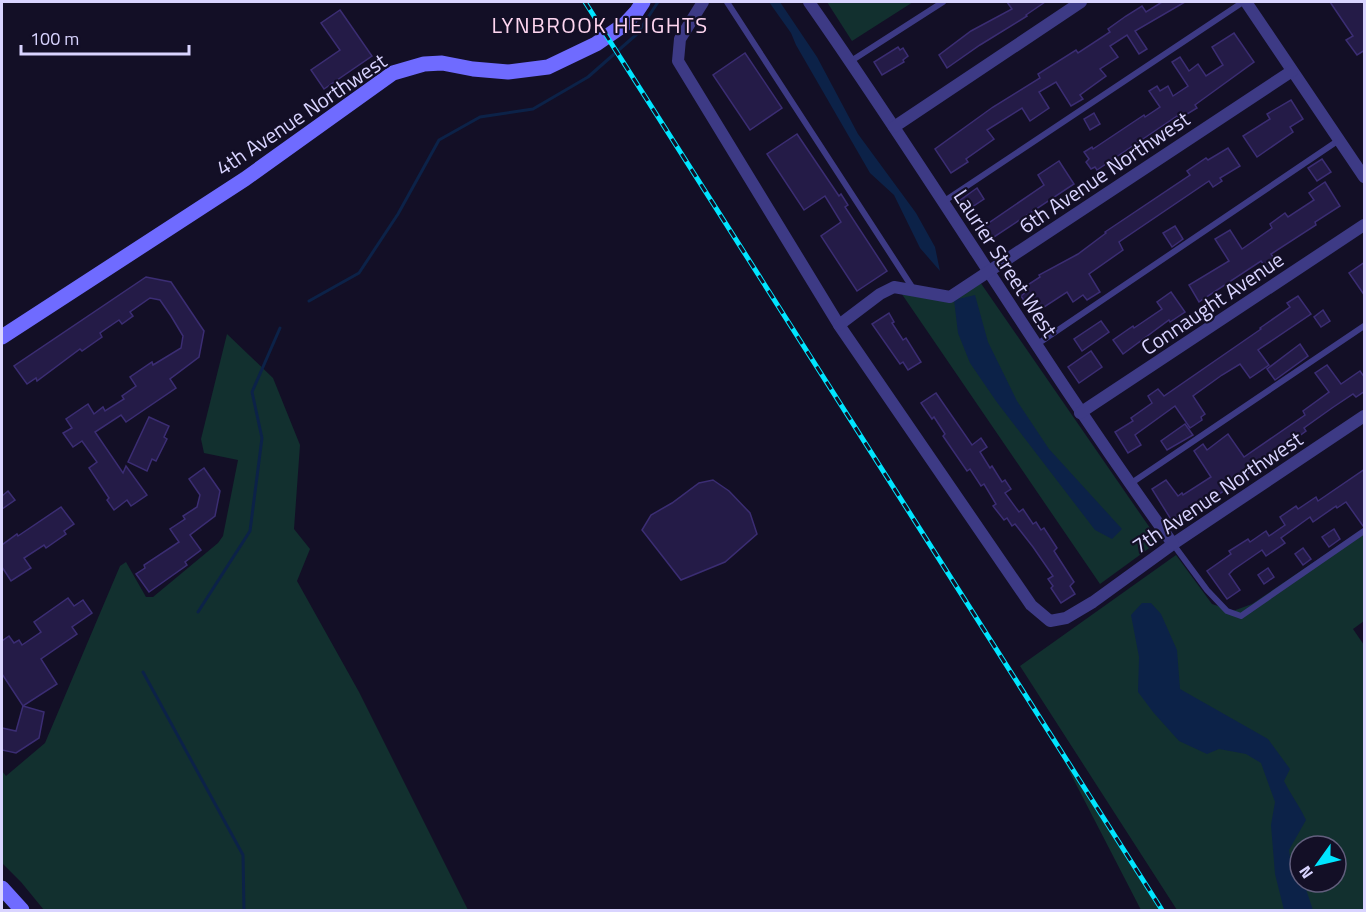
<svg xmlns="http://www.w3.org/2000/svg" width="1366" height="912" font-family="'Titillium Web',sans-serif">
  <rect width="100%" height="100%" fill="#130f26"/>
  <g fill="#12302f" fill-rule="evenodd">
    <path d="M827 2H913L852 41Z"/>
    <path d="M980 282 1159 541 1100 584 895 284 948 293Z"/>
    <path d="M227 334 273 378 300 445 294 529 310 549 297 581 359 692 468 910H44L21 882 2 863V771L6 776 45 743 120 566 126 562 146 597H153L218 543 223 536 238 460 204 453 201 439Z"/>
    <path d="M1364 528V621L1353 629 1364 645V910H1177L1020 666 1176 555 1212 604 1233 611 1252 604ZM1300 846H1336V882H1300Z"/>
    <path d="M1063 759 1160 910H1141Z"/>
  </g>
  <g fill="#0c2248">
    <path d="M769 2H780L817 57 858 134 916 213 935 247 940 271 920 248 894 195 870 173 796 45 791 33Z"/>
    <path d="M975 295 988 342 1017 401 1049 449 1122 529 1112 539 1095 530 996 401 970 363 958 333 954 300Z"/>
    <path d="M1142 603H1151L1161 614 1177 650 1180 689 1268 739 1290 769 1284 781C1291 795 1299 805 1306 820L1289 850 1292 871 1300 882 1305 886 1313 910H1284L1275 874 1271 825 1275 802 1261 763 1246 754 1219 749 1207 754 1179 741 1153 712 1138 692 1139 657 1131 615Z"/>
  </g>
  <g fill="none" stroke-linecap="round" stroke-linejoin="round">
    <g stroke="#0c2248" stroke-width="3">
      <path d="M309 301 359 273 398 214 439 140 480 117 533 109 588 77 637 34 658 2"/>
      <path d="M198 612 250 531 262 438 252 392 280 328"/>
      <path d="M143 672 243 855 244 910"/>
    </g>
  </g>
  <g fill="#241b47" stroke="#3b2d73" stroke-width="1.5">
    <path d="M1007 2H1045L1026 15 1027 16 980 45 947 68 939 55 971 31 1012 9Z"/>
    <path d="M1162 2H1185L1135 31 1147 49 1139 54 1127 35 1110 46 1118 57 1100 69 1106 76 1080 95 1083 99 1071 106 1056 82 1039 92 1049 108 1030 121 1022 108 987 130 994 139 966 159 968 162 951 173 935 149 993 107 1040 78 1038 74 1076 50 1078 53 1110 32 1108 29 1126 16 1142 6 1146 12Z"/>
    <path d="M1330 2H1365V50L1357 55 1346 40 1353 36Z"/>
    <path d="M340 10 372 56 324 89 311 70 340 50 321 23Z"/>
    <path d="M1234 33 1254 62 1199 102 1195 105 1197 108 1179 119 1177 116 1097 170 1095 167 1091 169 1086 162 1089 159 1084 152 1092 147 1093 149 1144 115 1145 117 1160 107 1149 91 1157 86 1160 91 1168 86 1173 96 1188 86 1172 62 1180 57 1189 71 1198 64 1206 76 1223 65 1212 47Z"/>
    <path d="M898 47 900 50 903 48 908 56 903 60 904 62 882 75 874 62Z"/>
    <path d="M745 53 782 108 750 130 713 75Z"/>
    <path d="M1291 100 1303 119 1290 127 1293 132 1257 157 1243 136 1270 119 1267 114Z"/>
    <path d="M1094 113 1100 124 1090 130 1084 119Z"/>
    <path d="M797 134 839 196 841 194 848 205 845 207 887 271 857 291 821 236 841 222 825 196 804 210 767 154Z"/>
    <path d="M1228 148 1240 166 1220 178 1222 181 1213 187 1209 181 1119 242 1123 250 1089 274 1100 292 1087 300 1083 295 1073 302 1067 292 1038 311 1033 304 1028 307 1021 296 1026 292 1023 288 1040 277 1039 275 1078 254 1106 233 1105 232 1190 175 1187 171 1206 158 1208 160Z"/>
    <path d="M1322 159 1331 172 1317 181 1308 168Z"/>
    <path d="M1059 161 1074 184 988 241 980 229 1044 185 1038 175Z"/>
    <path d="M1325 182 1340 206 1315 222 1316 225 1271 254 1279 265 1269 272 1261 261 1199 302 1189 285 1229 261 1215 239 1230 230 1242 249 1272 228 1270 224 1285 213 1288 217 1314 200 1309 193Z"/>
    <path d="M977 188 984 199 966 211 959 201Z"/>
    <path d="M1175 226 1183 239 1172 247 1163 233Z"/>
    <path d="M1365 262V296L1349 273Z"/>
    <path d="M146 277 171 282 204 331 199 357 170 379 176 388 126 422 121 415 95 432 123 473 126 466 147 495 131 506 127 500 114 510 107 500 109 498 89 468 97 462 82 441 73 447 63 433 72 428 66 419 88 404 94 414 103 407 105 411 124 399 122 396 136 386 130 377 152 362 153 365 181 348 183 336 171 316 160 300 150 298 130 312 133 316 122 324 119 320 100 333 102 337 82 351 80 349 37 381 36 378 27 384 14 366Z"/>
    <path d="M1171 292 1185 312 1170 322 1169 320 1123 354 1113 340 1133 326 1134 328 1162 309 1157 302Z"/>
    <path d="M1298 296 1311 314 1258 350 1269 365 1250 378 1240 364 1222 375 1193 396 1205 414 1201 417 1202 420 1190 428 1175 406 1135 435 1141 445 1128 453 1115 432 1133 421 1131 418 1152 403 1148 396 1158 389 1164 396 1261 329 1260 328 1290 307 1287 303Z"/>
    <path d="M1323 310 1330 321 1321 327 1314 317Z"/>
    <path d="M889 313 894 322 892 323 903 340 906 338 921 362 908 370 903 362 900 364 872 324Z"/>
    <path d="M1101 321 1109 332 1082 351 1074 339Z"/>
    <path d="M1300 344 1308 356 1275 380 1267 369Z"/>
    <path d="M1091 351 1102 367 1079 383 1068 367Z"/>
    <path d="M1327 365 1341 384 1360 371 1365 378V391L1356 397 1353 394 1332 408 1304 428 1306 431 1207 503 1205 501 1195 508 1193 506 1172 521 1152 489 1166 480 1178 496 1182 493 1183 495 1211 477 1194 451 1203 444 1207 450 1228 434 1244 457 1305 415 1303 411 1329 392 1315 373Z"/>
    <path d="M936 393 972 445 981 438 987 447 980 452 990 468 992 466 1002 482 1005 480 1011 489 1005 493 1019 512 1023 509 1033 524 1036 522 1041 530 1044 528 1057 548 1054 551 1074 582 1070 586 1075 594 1061 603 1051 588 1053 586 1048 579 1053 576 1033 547 1015 524 1012 526 1007 518 1004 520 993 506 996 504 984 484 981 486 970 469 967 471 943 436 945 434 934 417 932 419 921 403Z"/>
    <path d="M149 417 169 426 164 437 167 439 156 461 152 459 147 471 128 462Z"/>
    <path d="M1185 424 1193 435 1167 450 1161 441Z"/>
    <path d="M204 468 220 491 215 516 190 535 201 550 185 562 187 565 149 592 136 574 145 568 144 565 179 542 170 529 185 519 183 516 197 507 200 495 189 479Z"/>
    <path d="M1365 469V526H1363L1346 502 1337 508 1336 506 1313 522 1310 517 1281 538 1285 543 1266 556 1262 550 1233 570 1229 574 1240 590 1227 599 1207 571 1231 554 1229 551 1248 539 1250 542 1266 531 1269 536 1285 525 1280 517 1296 506 1298 509 1316 497 1318 501Z"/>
    <path d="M713 480 729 491 750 513 757 534 725 562 681 580 642 530 651 515 672 503 699 483Z"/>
    <path d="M8 491 15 500 2 509V496Z"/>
    <path d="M61 507 74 524 64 531 66 534 46 548 44 545 24 558 31 568 11 581 2 567V545L17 534 18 536Z"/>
    <path d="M1334 529 1340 539 1329 547 1322 537Z"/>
    <path d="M1303 548 1311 559 1303 565 1295 554Z"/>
    <path d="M1268 568 1274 577 1264 584 1258 575Z"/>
    <path d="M68 598 74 606 83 600 92 613 72 627 77 634 41 659 57 684 23 706 2 674V641L9 636 14 643 19 640 22 645 41 632 34 622Z"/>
    <path d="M23 706 44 712 39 738 16 753 2 750V728L16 731Z"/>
  </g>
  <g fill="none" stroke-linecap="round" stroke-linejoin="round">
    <g stroke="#3d3a85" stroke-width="6">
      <path d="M727 2 914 290"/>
      <path d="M851 61 943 2"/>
      <path d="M943 202 1243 2"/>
      <path d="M1036 345 1339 140"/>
      <path d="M1130 484 1364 326"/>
      <path d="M1173 544 1207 590 1227 611 1241 616 1364 531"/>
    </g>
    <g stroke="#3d3a85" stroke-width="12">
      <path d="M703 2 680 39 678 61 839 325 1031 605 1050 621 1066 618 1093 602 1173 544 1364 416"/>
      <path d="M809 2C934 180 1045 367 1173 544"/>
      <path d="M1246 2 1364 177"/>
      <path d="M894 127 1081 2"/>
      <path d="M839 325 880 294 894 287 950 297 1292 71"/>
      <path d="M1080 413 1364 225"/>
    </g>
    <g stroke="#6f6bff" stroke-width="15">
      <path d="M2 337 245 179 393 73 424 64 442 63 473 69 508 72 548 67 596 44 625 24 637 11 643 2"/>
      <path d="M2 888 22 910"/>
    </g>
    <g stroke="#00e5ff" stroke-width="5">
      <path id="rail" d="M585 2 1162 910"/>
    </g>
    <use href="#rail" stroke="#130f26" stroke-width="3" stroke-dasharray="9" stroke-linecap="butt"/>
  </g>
  <g text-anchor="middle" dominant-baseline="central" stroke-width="4.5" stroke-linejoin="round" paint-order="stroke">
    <g font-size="21" fill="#d9d4ff" stroke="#130f26">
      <text transform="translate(301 114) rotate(-34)">4th Avenue Northwest</text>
      <text transform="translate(1104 172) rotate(-34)">6th Avenue Northwest</text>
      <text transform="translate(1006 263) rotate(57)">Laurier Street West</text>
      <text transform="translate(1212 303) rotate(-34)">Connaught Avenue</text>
      <text transform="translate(1217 492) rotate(-34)">7th Avenue Northwest</text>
    </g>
    <g font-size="22" letter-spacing="1.5" fill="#ffd6f0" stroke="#130f26">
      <text x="600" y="25">LYNBROOK HEIGHTS</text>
    </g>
  </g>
  <rect width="1366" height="912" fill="none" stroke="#d9d4ff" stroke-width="6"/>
  <g transform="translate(1318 864) rotate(236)"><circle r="28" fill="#130f26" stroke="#625e7d" stroke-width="1.5"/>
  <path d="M0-4.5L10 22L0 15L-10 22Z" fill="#00e5ff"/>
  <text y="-9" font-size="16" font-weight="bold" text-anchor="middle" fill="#d9d4ff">N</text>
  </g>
  <path d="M21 45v9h168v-9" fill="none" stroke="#d9d4ff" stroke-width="3"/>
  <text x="30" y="45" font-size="18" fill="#d9d4ff" stroke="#130f26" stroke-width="4.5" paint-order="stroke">100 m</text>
</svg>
